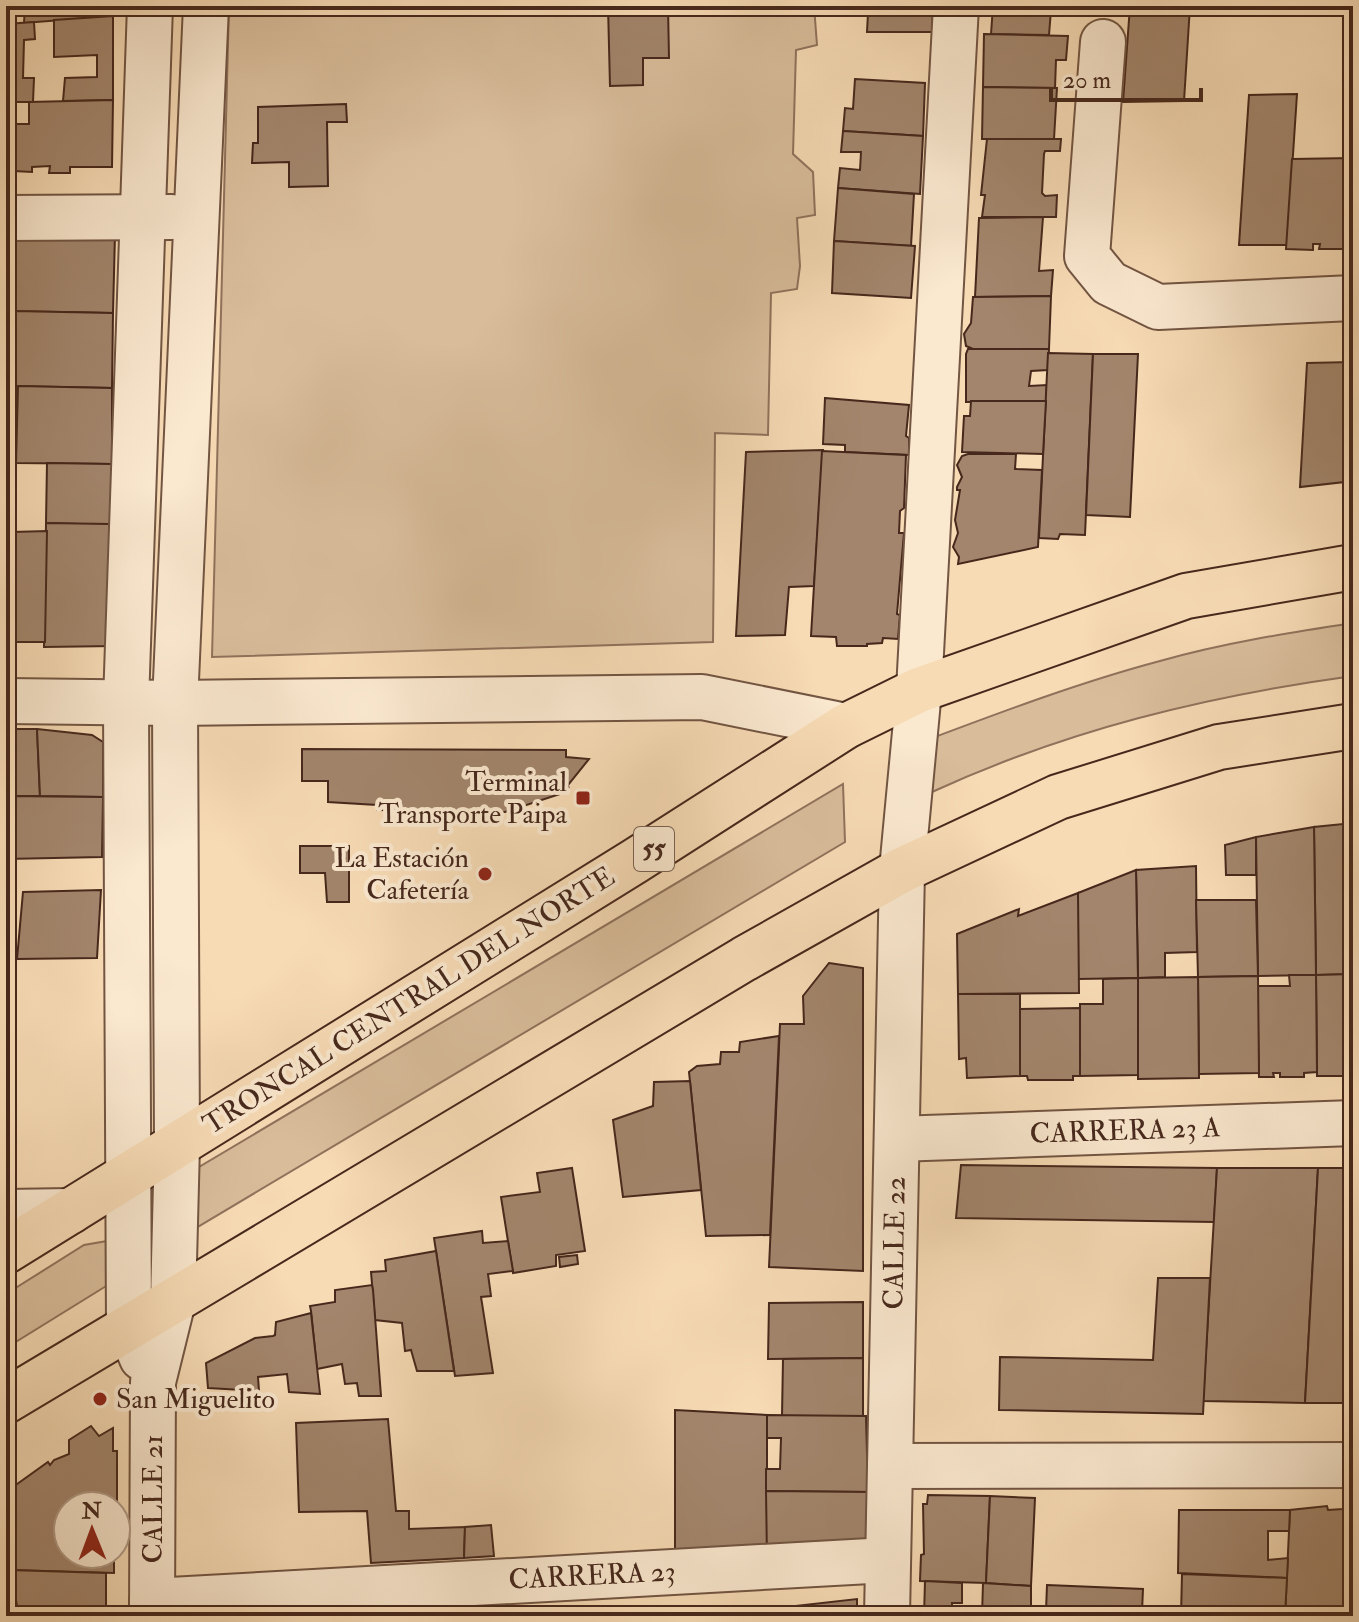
<svg xmlns="http://www.w3.org/2000/svg" width="1359" height="1622" font-family="'IM FELL Double Pica',serif">
  <rect width="100%" height="100%" fill="#f7dbb5"/>
  <filter id="stains"><feTurbulence type="fractalNoise" baseFrequency=".0025" numOctaves="4"/><feColorMatrix values="0 0 0 0 .2 0 0 0 0 .09 0 0 0 0 .02 0 0 0 .5 -.17"/></filter>
  <radialGradient id="worn" r=".72"><stop offset=".6" stop-color="#630" stop-opacity="0"/><stop offset="1" stop-color="#630" stop-opacity=".3"/></radialGradient>
  <g fill="#d9bd9b" stroke="#90725c" stroke-width="2">
    <path d="M229 6H814L817 45 796 50 793 154 813 172 815 215 797 218 800 266 797 289 771 293 768 435 715 433 713 642 212 657Z"/>
    <path d="M1353 623V676C1206 696 1067 730 932 792L927 740C1004 711 1081 682 1160 661 1223 643 1288 633 1353 623Z"/>
    <path d="M843 784 845 842 169 1244 162 1189Z"/>
    <path d="M113 1240 111 1283 6 1348V1294L84 1245Z"/>
  </g>
  <g fill="#a2856c" stroke="#46281c" stroke-width="2">
    <path d="M25 6H113V16L24 23Z"/>
    <path d="M608 6H668L669 58H643V85L610 86Z"/>
    <path d="M853 6H933L932 32H867L868 13H852Z"/>
    <path d="M993 6H1070V11L1051 10 1049 35 991 34Z"/>
    <path d="M1130 6H1190L1184 101 1123 102Z"/>
    <path d="M113 16V100L63 101 65 78 97 77V55L54 57V20Z"/>
    <path d="M34 22 35 39 24 40 23 78H34L33 102H6V24Z"/>
    <path d="M984 34 1068 36 1066 60H1056L1055 88 983 87Z"/>
    <path d="M855 79 925 83 923 136 843 131 845 108 853 109Z"/>
    <path d="M983 87 1057 88 1054 139H982Z"/>
    <path d="M1297 94 1287 245H1239L1249 95Z"/>
    <path d="M113 100 112 167H70V173H49L50 166 32 167V172L14 171 13 166H10L11 124H29V102Z"/>
    <path d="M6 102H12L9 170H6Z"/>
    <path d="M346 104 347 122H327L328 186 289 187V162L252 163 253 143H258V107Z"/>
    <path d="M843 131 923 136 920 194 838 188 840 168 860 170 861 152H841Z"/>
    <path d="M987 139H1061L1060 151H1045L1044 154 1042 193 1045 196 1057 195 1056 217H982L985 195H981Z"/>
    <path d="M1353 141V247H1347L1352 164Z"/>
    <path d="M1352 158 1347 249H1319L1320 244H1313V250L1286 249 1292 159Z"/>
    <path d="M838 188 914 194 911 246 834 241Z"/>
    <path d="M1043 217 1039 271 1053 270 1051 296 975 297 979 218Z"/>
    <path d="M115 234 113 313 6 311V235Z"/>
    <path d="M834 241 915 246 911 298 832 293Z"/>
    <path d="M1051 296 1049 349H973L966 346 964 334 971 323 973 297Z"/>
    <path d="M13 311 113 313 112 388 12 386Z"/>
    <path d="M968 349H1049L1048 370 1031 371 1029 386 1047 385 1046 401 966 402V354Z"/>
    <path d="M1048 353 1093 354 1085 535 1060 534 1058 539 1039 538Z"/>
    <path d="M1093 354H1138L1130 517 1086 515Z"/>
    <path d="M1352 362 1353 481 1300 487 1307 363Z"/>
    <path d="M18 386 112 388V464L16 463Z"/>
    <path d="M825 398 909 405 906 436 909 438V455L845 452V445L823 444Z"/>
    <path d="M971 401H1046L1043 454 962 452 964 416H970Z"/>
    <path d="M823 450 814 586 789 587 785 635 736 636 746 452Z"/>
    <path d="M822 451 906 455 904 508 900 511 899 533H904L897 614 900 615 898 639 883 638 882 643 867 644V646H837L836 637 811 636Z"/>
    <path d="M968 454H1016L1015 469 1042 470 1038 547 958 564 959 557 953 547 958 533 955 520 960 490H957V487L962 477 957 465 962 456Z"/>
    <path d="M47 463 112 464V525L46 523Z"/>
    <path d="M46 523 109 524V560H114V646L44 647Z"/>
    <path d="M47 531 45 642H10L12 532Z"/>
    <path d="M6 532H12L10 642H6Z"/>
    <path d="M6 729H37L40 796H6Z"/>
    <path d="M37 729 92 735 103 742V797L40 796Z"/>
    <path d="M302 749 566 750V757L589 759 568 785 569 791 505 812 377 810V805L328 802V781H302Z"/>
    <path d="M6 796 103 797 102 857 6 859Z"/>
    <path d="M1353 823V974L1316 975 1314 827Z"/>
    <path d="M1314 827 1316 975 1258 976 1256 837Z"/>
    <path d="M1256 837V875H1226L1225 845Z"/>
    <path d="M300 846H349V902H327L325 873H300Z"/>
    <path d="M1196 866 1197 952 1165 953V977L1138 978 1136 870Z"/>
    <path d="M1136 870 1138 978 1078 979V893Z"/>
    <path d="M101 890 97 958 17 959 23 892Z"/>
    <path d="M1078 893 1079 993 958 994 957 934 1019 909 1018 916Z"/>
    <path d="M1196 900H1256L1258 976 1198 977Z"/>
    <path d="M829 963 863 968V1271L769 1267 780 1024H804L803 996Z"/>
    <path d="M1353 974V1076H1317L1316 975Z"/>
    <path d="M1289 975H1316L1317 1072 1304 1073V1077H1280V1073H1273L1274 1077H1259L1257 986H1290Z"/>
    <path d="M1258 976 1259 1073 1199 1074 1198 977Z"/>
    <path d="M1198 977 1199 1078 1138 1079V978Z"/>
    <path d="M1138 978V1075L1080 1076V1004H1103V979Z"/>
    <path d="M958 994H1020V1076L967 1078 966 1058 959 1059Z"/>
    <path d="M1080 1008V1076H1073V1080H1028L1027 1076H1020V1009Z"/>
    <path d="M779 1036 770 1235 706 1236 689 1072 697 1066 720 1064 721 1052H739L740 1042Z"/>
    <path d="M690 1081 701 1190 623 1197 613 1120 653 1106 654 1082Z"/>
    <path d="M961 1165 1217 1168 1214 1222 956 1218Z"/>
    <path d="M572 1168 585 1251 556 1255V1266L513 1273 501 1197 540 1192 537 1173Z"/>
    <path d="M1217 1168H1318L1305 1403 1203 1401Z"/>
    <path d="M1318 1168H1353V1403H1305Z"/>
    <path d="M482 1231 483 1243 508 1241 513 1271 488 1274 491 1296 481 1297 493 1373 455 1376 434 1238Z"/>
    <path d="M436 1251 454 1371H417L411 1350 405 1351 402 1323 375 1320 371 1272 386 1271 385 1260Z"/>
    <path d="M577 1255 578 1264 560 1267 559 1257Z"/>
    <path d="M1158 1278H1210L1203 1414 999 1410 1000 1357 1153 1360Z"/>
    <path d="M372 1285 373 1290 381 1396H359L357 1383 345 1384 342 1364 317 1369 311 1311 310 1306 335 1302V1290Z"/>
    <path d="M863 1302V1358L768 1359 769 1303Z"/>
    <path d="M311 1313 320 1394 289 1392 287 1374 258 1377 259 1391 208 1388 206 1363 255 1338 273 1336 275 1335 276 1322Z"/>
    <path d="M863 1358V1417L782 1416 783 1359Z"/>
    <path d="M675 1410 767 1415V1550L675 1557Z"/>
    <path d="M767 1415 866 1416 868 1492 766 1491V1469H780L781 1438H767Z"/>
    <path d="M388 1419 396 1511H409V1529L465 1527 464 1558 371 1563 367 1511 299 1512 296 1423Z"/>
    <path d="M91 1426 99 1436 113 1428V1451H117V1502H114V1506H68V1554H114V1573L10 1570 6 1541V1492L48 1462 50 1465 54 1460 69 1454V1440Z"/>
    <path d="M766 1491 871 1492 872 1518H867L871 1558 767 1559Z"/>
    <path d="M928 1495 990 1496 986 1583 920 1581 921 1555 924 1554 923 1504H927Z"/>
    <path d="M990 1496 1035 1498 1031 1586 986 1583Z"/>
    <path d="M1352 1505 1353 1616H1285L1290 1510 1327 1506 1328 1510 1343 1509Z"/>
    <path d="M1179 1510H1290L1289 1531H1268V1560L1288 1558 1287 1578 1178 1573Z"/>
    <path d="M491 1525 494 1556 464 1558 465 1527Z"/>
    <path d="M6 1541 10 1570 19 1616H6Z"/>
    <path d="M10 1570 106 1573V1616H19Z"/>
    <path d="M1182 1574 1287 1578 1285 1616H1181Z"/>
    <path d="M925 1581 962 1583V1603H952V1616H924Z"/>
    <path d="M983 1583 1031 1586V1616H982Z"/>
    <path d="M1047 1585 1143 1589 1142 1612H1135V1616H1031V1611H1046Z"/>
    <path d="M857 1599V1616H750V1611Z"/>
  </g>
  <g fill="none" stroke-linecap="round" stroke-linejoin="round">
    <g stroke="#725542" stroke-width="48">
      <g id="minor">
        <path d="M1103 42 1087 256 1109 283 1158 307 1353 298"/>
        <path d="M6 218 172 217"/>
        <path d="M6 701 175 703 702 697 846 726"/>
        <path d="M897 1139 1353 1123"/>
        <path d="M6 1212 71 1211"/>
        <path d="M142 1358 129 1327 126 702 150 6"/>
        <path d="M890 1466 1353 1465"/>
        <path d="M152 1601 888 1560"/>
        <path d="M152 1616 153 1382 173 1301 177 1145 175 703 206 6"/>
        <path d="M887 1616 902 870 919 690 956 6"/>
      </g>
    </g>
    <g stroke="#46281c" stroke-width="48">
      <g id="trunk">
        <path d="M6 1251 635 861 846 726 919 690 1186 596 1353 567"/>
        <path d="M6 1401 744 959 902 870 1058 797 1219 747 1353 726"/>
      </g>
    </g>
    <use href="#minor" stroke="#fae8cf" stroke-width="44"/>
    <use href="#trunk" stroke="#f7dbb5" stroke-width="44"/>
  </g>
  <g fill="#8f2418" stroke="#fae8cf" stroke-width="3">
    <rect x="575" y="790" width="16" height="16" rx="4"/>
    <circle cx="485" cy="874" r="8"/>
    <circle cx="100" cy="1399" r="8"/>
  </g>
  <g text-anchor="middle" dominant-baseline="central" stroke-width="8" stroke-linejoin="round" paint-order="stroke">
    <rect fill="#fae8cf" stroke="#7c6252" stroke-width="2" x="634" y="827" width="40" height="44" rx="6"/>
    <g font-size="26" font-weight="bold" fill="#46281c">
      <text x="654" y="849">55</text>
    </g>
    <g font-size="28" fill="#46281c" stroke="#fae8cf" text-anchor="end">
      <text x="567" y="782">Terminal<tspan x="567" dy="32">Transporte Paipa</tspan></text>
      <text x="469" y="858">La Estación<tspan x="469" dy="32">Cafetería</tspan></text>
      <text x="116" y="1399" text-anchor="start">San Miguelito</text>
    </g>
    <g font-size="28" fill="#46281c" stroke="#fae8cf">
      <text transform="translate(409 1001) rotate(-32)">TRONCAL CENTRAL DEL NORTE</text>
      <text transform="translate(1125 1131) rotate(-2)">CARRERA 23 A</text>
      <text transform="translate(895 1243) rotate(-89)">CALLE 22</text>
      <text transform="translate(153 1499) rotate(-90)">CALLE 21</text>
      <text transform="translate(592 1576) rotate(-3)">CARRERA 23</text>
    </g>
  </g>
  <rect width="1359" height="1622" fill="none" stroke="#f7dbb5" stroke-width="32"/>
  <rect x="8" y="8" width="1343" height="1606" fill="none" stroke="#46281c" stroke-width="4"/>
  <rect x="16" y="16" width="1327" height="1590" fill="none" stroke="#46281c" stroke-width="2"/>
  <g transform="translate(92 1530) rotate(359)"><circle r="38" fill="#fae8cf" stroke="#b29b87" stroke-width="2"/>
  <path d="M0-6L14 30L0 20L-14 30Z" fill="#8f2418"/>
  <text y="-12" font-size="22" font-weight="bold" text-anchor="middle" fill="#46281c">N</text>
  </g>
  <path d="M1051 88v12h150v-12" fill="none" stroke="#46281c" stroke-width="4"/>
  <text x="1063" y="88" font-size="24" fill="#46281c" stroke="#fae8cf" stroke-width="6" paint-order="stroke">20 m</text>
  <rect width="100%" height="100%" filter="url(#stains)"/>
  <rect width="100%" height="100%" fill="url(#worn)"/>
</svg>
